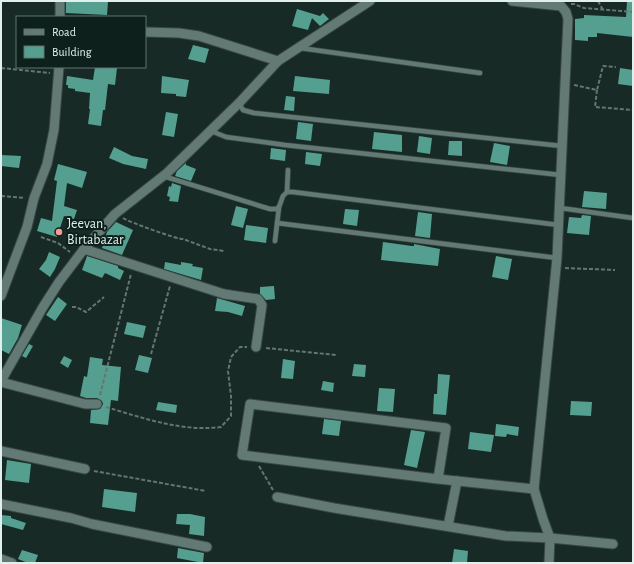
<svg xmlns="http://www.w3.org/2000/svg" width="634" height="564" font-family="'Alegreya Sans',sans-serif">
  <rect width="100%" height="100%" fill="#172a26"/>
  <g fill="#559f90">
    <path d="M66 1 108 2 107 15 66 13Z"/>
    <path d="M627 1 633 2V37L597 33V37H588V41L575 40V19L584 18V15L626 17Z"/>
    <path d="M297 9 320 16 323 13 329 19 320 26 312 18 308 30 292 26Z"/>
    <path d="M193 45 209 49 205 63 188 59Z"/>
    <path d="M95 67 117 68 115 85 108 84 105 110H103L101 126 88 124 90 109H89L90 93 75 91V89L68 88V85H66L67 76 93 80Z"/>
    <path d="M620 68 633 70V86L618 84Z"/>
    <path d="M162 76 189 80 186 97 176 96V94L161 93Z"/>
    <path d="M295 76 330 80 329 94 293 91Z"/>
    <path d="M286 96 295 97 294 111 284 110Z"/>
    <path d="M166 112 178 114 174 137 162 135Z"/>
    <path d="M298 122 313 124 311 141 296 139Z"/>
    <path d="M374 132 402 135V152L372 149Z"/>
    <path d="M419 136 432 138 430 154 417 152Z"/>
    <path d="M449 141H462V156L448 155Z"/>
    <path d="M494 143 510 146 507 165 490 162Z"/>
    <path d="M114 147 132 156 148 159 146 169 123 164 109 158Z"/>
    <path d="M271 148 286 150 285 161 270 159Z"/>
    <path d="M306 152 322 154 320 166 305 164Z"/>
    <path d="M1 155 21 156 19 168 1 166Z"/>
    <path d="M186 163V165L196 169 191 181 175 176 177 171Z"/>
    <path d="M58 164 87 172 82 188 67 183 64 206 77 210 74 219 64 216 57 237 37 231 41 218 52 221 57 181 54 180Z"/>
    <path d="M172 183 181 186 178 202 169 201 170 197 167 196 169 186 171 187Z"/>
    <path d="M584 191 607 193 606 209 582 207Z"/>
    <path d="M236 206 248 209 243 228 231 225Z"/>
    <path d="M345 209 359 210 357 226 343 224Z"/>
    <path d="M418 212 432 214 430 238 415 236Z"/>
    <path d="M582 215 591 216 589 235 567 233 569 217 581 218Z"/>
    <path d="M116 222 133 230 122 255 102 248 107 232Z"/>
    <path d="M246 225 268 228 266 243 244 240Z"/>
    <path d="M383 242 412 246H414V244L440 249 438 266 381 260Z"/>
    <path d="M49 252 60 257 55 269 50 277 39 269 46 260Z"/>
    <path d="M87 256 118 266V268L124 271 120 280 105 273 102 278 82 270Z"/>
    <path d="M496 256 512 259 508 280 492 277Z"/>
    <path d="M165 262 181 265V262L193 264 192 266 203 268 201 280 164 269Z"/>
    <path d="M274 286 275 299 266 300 260 294V287Z"/>
    <path d="M58 297 67 304 55 321 46 315Z"/>
    <path d="M217 298 245 306 242 316 228 312 215 311Z"/>
    <path d="M1 318 22 325 18 338 9 354 1 350Z"/>
    <path d="M127 322 146 326 143 338 124 334Z"/>
    <path d="M29 344 33 346 26 358 22 356Z"/>
    <path d="M139 355 152 358 148 373 135 370Z"/>
    <path d="M64 356 72 360 68 368 60 363Z"/>
    <path d="M90 357 103 359 102 365 121 367 118 401 111 400 108 425 90 423 91 410 100 409 103 404 102 401 97 398H86L80 396 84 376 87 377Z"/>
    <path d="M283 359 295 361 293 379 281 378Z"/>
    <path d="M354 364 366 365 365 377 352 376Z"/>
    <path d="M438 374 450 375 446 415 433 414 434 394H437Z"/>
    <path d="M323 381 334 383 333 392 321 390Z"/>
    <path d="M379 388 395 389 393 412 377 411Z"/>
    <path d="M571 401 592 402 591 416 570 415Z"/>
    <path d="M158 402 177 405 176 413 156 410Z"/>
    <path d="M324 419 341 421 339 436 322 434Z"/>
    <path d="M496 424 519 427 518 436 507 434 506 437 495 436Z"/>
    <path d="M411 430 425 432 417 468 404 465Z"/>
    <path d="M470 432 494 435 491 452 468 449Z"/>
    <path d="M7 460 31 464 29 483 5 480Z"/>
    <path d="M104 489 137 493 135 512 102 507Z"/>
    <path d="M177 514H190L205 517 204 536 189 534 190 525 176 524Z"/>
    <path d="M1 515 11 516V518L26 523 23 530 1 524Z"/>
    <path d="M178 548 204 553 203 563 177 558Z"/>
    <path d="M454 549 468 551 467 563H452Z"/>
    <path d="M22 550 38 555 35 563H28L18 559Z"/>
  </g>
  <g fill="none" stroke-linecap="round" stroke-linejoin="round">
    <g stroke="#384744" stroke-width="6">
      <g id="service">
        <path d="M300 48 480 73"/>
        <path d="M239 103 243 110 254 113 562 146"/>
        <path d="M211 131 226 137 285 145 561 175"/>
        <path d="M163 176 270 209H276L279 207 283 196 287 192H293L559 225"/>
        <path d="M287 192 288 170"/>
        <path d="M560 208 633 218"/>
        <path d="M277 223 557 258"/>
        <path d="M275 241 279 207"/>
      </g>
    </g>
    <g stroke="#384744" stroke-width="11">
      <g id="minor">
        <path d="M60 1V17"/>
        <path d="M512 1 561 6 566 12 568 19 557 258 534 489 543 519 550 538 549 563"/>
        <path d="M145 32 179 33 199 36 278 61"/>
        <path d="M84 249 224 294 258 299 262 305 256 347"/>
        <path d="M1 296 27 227 34 198 47 164 54 130 59 67"/>
        <path d="M1 381 43 307 59 282 84 249 115 214 167 173 239 103 278 61 370 1"/>
        <path d="M1 382 85 404H97"/>
        <path d="M1 451 85 469"/>
        <path d="M438 479 242 455 250 404 446 428 438 479 534 489"/>
        <path d="M277 497 334 508 506 536 550 538 613 544"/>
        <path d="M1 504 71 518 92 524 207 547"/>
        <path d="M448 526 457 481"/>
        <path d="M1 559 12 563"/>
      </g>
    </g>
    <g stroke="#657672" stroke-width="2" stroke-dasharray="4 2" stroke-linecap="butt">
      <path d="M598 1 603 10"/>
      <path d="M571 4H574L584 8 633 12"/>
      <path d="M1 68 50 73"/>
      <path d="M574 85 597 90 603 66 616 67"/>
      <path d="M597 90 595 107 633 110"/>
      <path d="M1 196 25 198"/>
      <path d="M123 218C129 222 179 240 183 239L210 249 224 251"/>
      <path d="M41 237 58 243 70 252"/>
      <path d="M565 268 615 270"/>
      <path d="M72 307H76L86 312 104 297"/>
      <path d="M266 348 336 355"/>
      <path d="M151 354 170 286"/>
      <path d="M100 395 131 274"/>
      <path d="M106 407C143 418 182 432 221 427L231 416V396L228 371 231 357 240 347H247"/>
      <path d="M259 466 273 490"/>
      <path d="M94 471 206 491"/>
    </g>
    <use href="#service" stroke="#637974" stroke-width="4.5"/>
    <use href="#minor" stroke="#637974" stroke-width="9"/>
  </g>
  <circle fill="#f59c95" stroke="#0d201c" stroke-width="1.5" cx="59" cy="232" r="4"/>
  <g text-anchor="middle" dominant-baseline="central" stroke-width="4" stroke-linejoin="round" paint-order="stroke">
    <g font-size="14" fill="#e3efec" stroke="#0d201c" text-anchor="start">
      <text x="67" y="224">Jeevan,<tspan x="67" dy="16">Birtabazar</tspan></text>
    </g>
  </g>
  <rect width="634" height="564" fill="none" stroke="#e3efec" stroke-width="4"/>
  <rect x="16" y="16" width="130" height="52" fill="#0d201c" stroke="#63736f"/>
  <rect x="24" y="29" width="20" height="6" fill="#637974" stroke="#63736f"/>
  <text x="52" y="36" font-size="12" fill="#e3efec">Road</text>
  <rect x="24" y="46" width="20" height="12" fill="#559f90" stroke="#63736f"/>
  <text x="52" y="56" font-size="12" fill="#e3efec">Building</text>
</svg>
